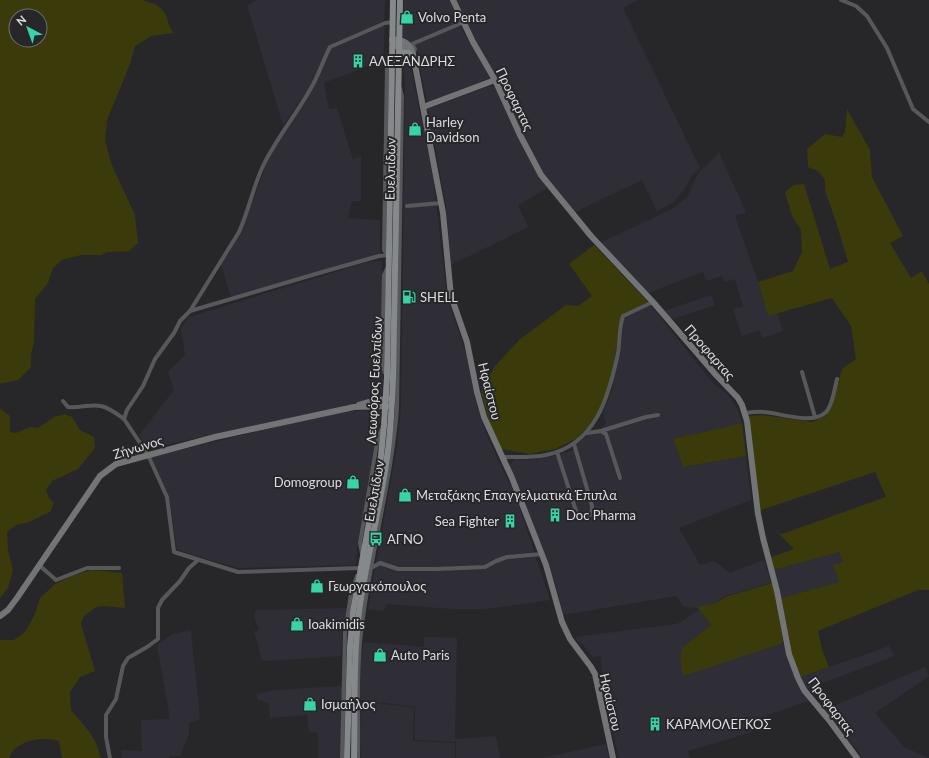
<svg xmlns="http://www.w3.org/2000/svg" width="929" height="758" font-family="Lato,sans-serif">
  <rect width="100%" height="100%" fill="#27272a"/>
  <g fill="#2f2e37">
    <path d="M257 0H385L384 21 334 43 307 91 283 125 247 5Z"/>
    <path d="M404 0H450L463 31 490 78 427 103 417 53 412 44 402 37Z"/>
    <path d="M455 0H638L623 8 700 168 693 174 685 188 675 201 657 211 642 180 575 212 542 174 521 132 511 105 496 78 474 41Z"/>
    <path d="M381 26 385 27 383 60 324 83 329 109 337 108 353 160 361 156V201H352L348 218 380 220V255L231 297 221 264 248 214 267 163 273 150 313 88 331 48Z"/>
    <path d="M403 63H410L433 177 447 296 466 354 477 407 487 436 516 497 550 600 486 609H452L387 604 384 611 368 609 397 446 401 406 405 89Z"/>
    <path d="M489 86 495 87 526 154 539 178 548 188 518 205 528 227 451 265 446 206 428 109Z"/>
    <path d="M719 153 746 212 735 216 758 282 768 315 777 313 783 331 762 338 759 330 742 336 733 309 743 306 735 279 725 282 722 276 706 281 703 272 648 293 601 245 602 242 674 208 687 197 699 172Z"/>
    <path d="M382 261 383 392 380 396 371 398 354 404 146 449 139 435 174 390 168 372 185 355 181 328 189 317 368 262Z"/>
    <path d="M711 295 715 305 670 320 664 311Z"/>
    <path d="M651 306 713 383 725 392 731 399 737 408 742 423 673 439 683 467 746 456 751 500 679 528 700 565 714 561 730 573 764 560 771 583 725 596 717 603 697 608 684 607 676 596 563 615 556 584 509 466 515 459 533 460 554 456 577 449 576 444 588 435 597 434 606 423 603 413 612 391 622 340 623 319 625 316Z"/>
    <path d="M342 411H381L380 423 377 430 357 550 356 565 238 568 177 550 169 497 151 457Z"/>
    <path d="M839 552 843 562 839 582 781 598 774 570Z"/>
    <path d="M348 608 343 630 341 656 262 661 254 631H259L254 615 256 610Z"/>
    <path d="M699 610 711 625 682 648 683 675 783 643 796 681 809 701 750 721 753 732 688 751 690 758H619L604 697 601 656 592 657 582 643H579L575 637 677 624Z"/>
    <path d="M191 630 200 719 189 723V734L180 756H170L169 758H122L121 750 142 751 141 720 170 719 157 645 173 634Z"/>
    <path d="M424 637 457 638 455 739 496 736 500 758H456V742L415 740V707L361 700V657L364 642 424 647Z"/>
    <path d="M889 646 894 656 807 689 801 677Z"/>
    <path d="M925 667 929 676 875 713 904 747 929 758H859L862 756 824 710Z"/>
    <path d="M342 686 341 758H318V733L309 732 307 715 270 718 269 704 257 699V694L275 690Z"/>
    <path d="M362 701 414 708 413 741 455 743V758H361Z"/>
    <path d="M606 744 609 758H542Z"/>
  </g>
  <g fill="#3a3a0a" fill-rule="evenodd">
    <path d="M0 0H143C148 3 154 2 158 6 170 15 165 22 174 33L151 36 135 46 130 64 107 120 105 140 111 163 135 215 138 243 129 251 108 252 101 255H81L62 260 53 268 48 283 35 299 34 342 31 355V367L18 380 0 384ZM16 16H40V40H16Z"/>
    <path d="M847 109 870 150 872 177 903 236 890 243 911 278 922 271 929 284V590H918L818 631 822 649 829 667 801 677 791 654 781 598 839 582 833 565 843 562 839 552 774 570 769 558 794 549 778 533 782 534 886 497 875 472 761 510 760 513 748 416 763 415 812 422 826 416 833 401 842 369 856 359 851 326 832 298 768 316 758 282 793 271 802 252 801 230 792 216 785 192 794 185 804 184 830 269 848 262 837 225 825 190V180L818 171 808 167 807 149 825 134 842 137 845 132Z"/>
    <path d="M594 245 648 302 622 315 610 383 599 410 590 425 577 438 555 449 529 454 501 449 489 422 481 391 495 366 519 340 566 305 578 306 592 296 569 264Z"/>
    <path d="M0 408 10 416V432L16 433 30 427 38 428 54 417 65 414 72 417 80 430 94 437 95 448 78 469 52 481 46 490 49 498 54 503 50 512 29 522 16 525 7 532 8 550 13 570 8 588 0 598Z"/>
    <path d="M742 423 746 456 683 467 673 439Z"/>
    <path d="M92 570 122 573 125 608 105 606 96 607 84 616 81 624 95 671 80 677 70 692 71 710 88 730 96 743 101 758H62L59 741C55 740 50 739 46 739 32 738 14 744 9 758H0V640H14L25 632 35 614 40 598 55 584 74 575Z"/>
    <path d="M772 583 776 594 783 643 683 676 680 657 682 648 711 625 697 607 717 603 725 597Z"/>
  </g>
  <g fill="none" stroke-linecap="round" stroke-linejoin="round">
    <g stroke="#57585a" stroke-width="4">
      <path d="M841 0 856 6 867 16 887 48 913 109 929 122"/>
      <path d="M413 54 415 49 412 44 464 22"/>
      <path d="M407 206 441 203"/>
      <path d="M388 255 384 250 387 67 392 59"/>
      <path d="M190 311 326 271 379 256 389 255"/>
      <path d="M802 372 815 417"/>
      <path d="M387 377 382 366 384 275 387 269"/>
      <path d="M63 401 68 407C79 408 91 404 101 406 110 408 117 414 124 419"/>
      <path d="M746 413C752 412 758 411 764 412 780 413 811 425 825 413 832 408 835 387 837 379"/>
      <path d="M601 431 646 417 658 415"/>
      <path d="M587 433 601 431 606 434 620 478"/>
      <path d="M557 452 576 511C579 517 583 516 589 516L592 511V506L574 444"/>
      <path d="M503 457C517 457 532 458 546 455 596 445 609 396 618 353 620 341 619 327 623 316L653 302"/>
      <path d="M362 553 360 543 378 437 383 427"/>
      <path d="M39 565 56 580 87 568H119"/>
      <path d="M371 568 380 563 398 569H437L485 567 496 561 507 557 542 554"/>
      <path d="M360 570V568L238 572 174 552 167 497 148 455 124 419 127 410 143 386 155 359 174 333 180 321 190 311 239 232C249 210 253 187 263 166 276 139 296 115 311 88 319 75 323 60 330 47L385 23 393 22"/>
      <path d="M110 758 106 737V715L116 699 123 666 128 658 147 647 158 639V608L162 600 180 581 189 568 198 560"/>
      <path d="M342 758 345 633 351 594 357 576"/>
      <path d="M358 758C359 714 356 668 362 625 371 552 391 482 397 409L402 96 400 88"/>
    </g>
    <g stroke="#727476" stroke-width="6">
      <path d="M453 0 473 42 495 80 520 135 541 175 591 236 653 302 716 375 738 398 742 405 747 421 758 514 763 538 777 591 789 654 798 678 804 690 829 720 857 758"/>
      <path d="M392 40C403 39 410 44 413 54L443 213 451 296 467 342 477 392 484 417 512 478 546 565 562 622 570 639 591 667 595 674 613 758"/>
      <path d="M394 46 402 47 411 56"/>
      <path d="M423 107 495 80"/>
      <path d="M359 405 376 400 391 399"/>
      <path d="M0 616 8 610 17 598 100 476 116 464 215 437 354 407 390 406"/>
    </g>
    <g stroke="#86898c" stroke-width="6">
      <path d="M398 57 402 53H409"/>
      <path d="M347 758 350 647 353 612 381 456 384 425 387 377 393 0"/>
      <path d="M354 758C355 710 353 660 359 612 366 560 380 509 387 457 391 431 392 404 393 378L400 0"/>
    </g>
  </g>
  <defs>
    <g id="shop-bare" transform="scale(1.08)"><path d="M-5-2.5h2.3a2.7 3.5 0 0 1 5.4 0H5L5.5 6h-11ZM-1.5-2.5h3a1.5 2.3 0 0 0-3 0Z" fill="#37d4a6" stroke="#27272a" stroke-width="2.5" paint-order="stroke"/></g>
    <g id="building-bare" transform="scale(1.08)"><path d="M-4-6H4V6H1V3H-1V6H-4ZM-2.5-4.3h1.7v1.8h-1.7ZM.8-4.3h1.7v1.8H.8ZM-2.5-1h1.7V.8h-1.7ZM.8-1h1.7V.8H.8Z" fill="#37d4a6" stroke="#27272a" stroke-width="2.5" paint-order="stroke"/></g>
    <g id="fuel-bare" transform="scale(1.08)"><path d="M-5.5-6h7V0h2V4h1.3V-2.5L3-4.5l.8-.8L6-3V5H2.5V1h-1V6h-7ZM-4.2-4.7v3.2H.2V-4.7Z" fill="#37d4a6" stroke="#27272a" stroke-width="2.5" paint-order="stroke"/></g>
    <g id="bus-bare" transform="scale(1.08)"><path d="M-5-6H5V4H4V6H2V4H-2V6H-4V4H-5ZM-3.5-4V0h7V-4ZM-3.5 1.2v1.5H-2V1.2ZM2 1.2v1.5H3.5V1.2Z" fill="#37d4a6" stroke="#27272a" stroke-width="2.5" paint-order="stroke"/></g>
  </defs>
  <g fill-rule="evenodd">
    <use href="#shop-bare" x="407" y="17"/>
    <use href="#building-bare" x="358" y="61"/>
    <use href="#shop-bare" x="415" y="129"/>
    <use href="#fuel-bare" x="409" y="297"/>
    <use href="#shop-bare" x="353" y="482"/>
    <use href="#shop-bare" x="405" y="495"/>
    <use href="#building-bare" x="555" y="515"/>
    <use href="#building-bare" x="510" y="521"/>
    <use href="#bus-bare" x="376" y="539"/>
    <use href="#shop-bare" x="317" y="586"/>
    <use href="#shop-bare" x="297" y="624"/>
    <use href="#shop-bare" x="380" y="655"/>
    <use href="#shop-bare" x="310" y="704"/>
    <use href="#building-bare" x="655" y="724"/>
  </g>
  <g text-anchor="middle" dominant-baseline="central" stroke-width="4" stroke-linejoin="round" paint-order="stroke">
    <g font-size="13" fill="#dddde0" stroke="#27272a" text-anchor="start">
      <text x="418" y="17">Volvo Penta</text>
      <text x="369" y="61">ΑΛΕΞΑΝΔΡΗΣ</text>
      <text x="426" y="122">Harley<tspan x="426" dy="15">Davidson</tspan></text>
      <text x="420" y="297">SHELL</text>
      <text x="342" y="482" text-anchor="end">Domogroup</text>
      <text x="416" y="495">Μεταξάκης Επαγγελματικά Έπιπλα</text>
      <text x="566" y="515">Doc Pharma</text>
      <text x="499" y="521" text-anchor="end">Sea Fighter</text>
      <text x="387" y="539">ΑΓΝΟ</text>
      <text x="328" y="586">Γεωργακόπουλος</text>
      <text x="308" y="624">Ioakimidis</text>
      <text x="391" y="655">Auto Paris</text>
      <text x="321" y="704">Ισμαήλος</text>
      <text x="666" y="724">ΚΑΡΑΜΟΛΕΓΚΟΣ</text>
    </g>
    <g font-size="13" fill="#dddde0" stroke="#27272a">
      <text transform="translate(515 99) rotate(64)">Προφαρτας</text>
      <text transform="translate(390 169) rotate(-89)">Ευελπίδων</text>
      <text transform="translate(710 352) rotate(49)">Προφαρτας</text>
      <text transform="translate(374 380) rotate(-87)">Λεωφόρος Ευελπίδων</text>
      <text transform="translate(490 391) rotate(76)">Ηφαίστου</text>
      <text transform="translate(138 447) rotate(-17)">Ζήνωνος</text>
      <text transform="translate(374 491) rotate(-80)">Ευελπίδων</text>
      <text transform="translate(611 702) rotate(77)">Ηφαίστου</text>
      <text transform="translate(832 706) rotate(53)">Προφαρτας</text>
    </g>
  </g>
  <g transform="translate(28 28) rotate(319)"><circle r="19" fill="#27272a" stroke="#707073"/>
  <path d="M0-3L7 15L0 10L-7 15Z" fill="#37d4a6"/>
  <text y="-6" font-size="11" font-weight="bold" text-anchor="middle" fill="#dddde0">N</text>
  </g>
</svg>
